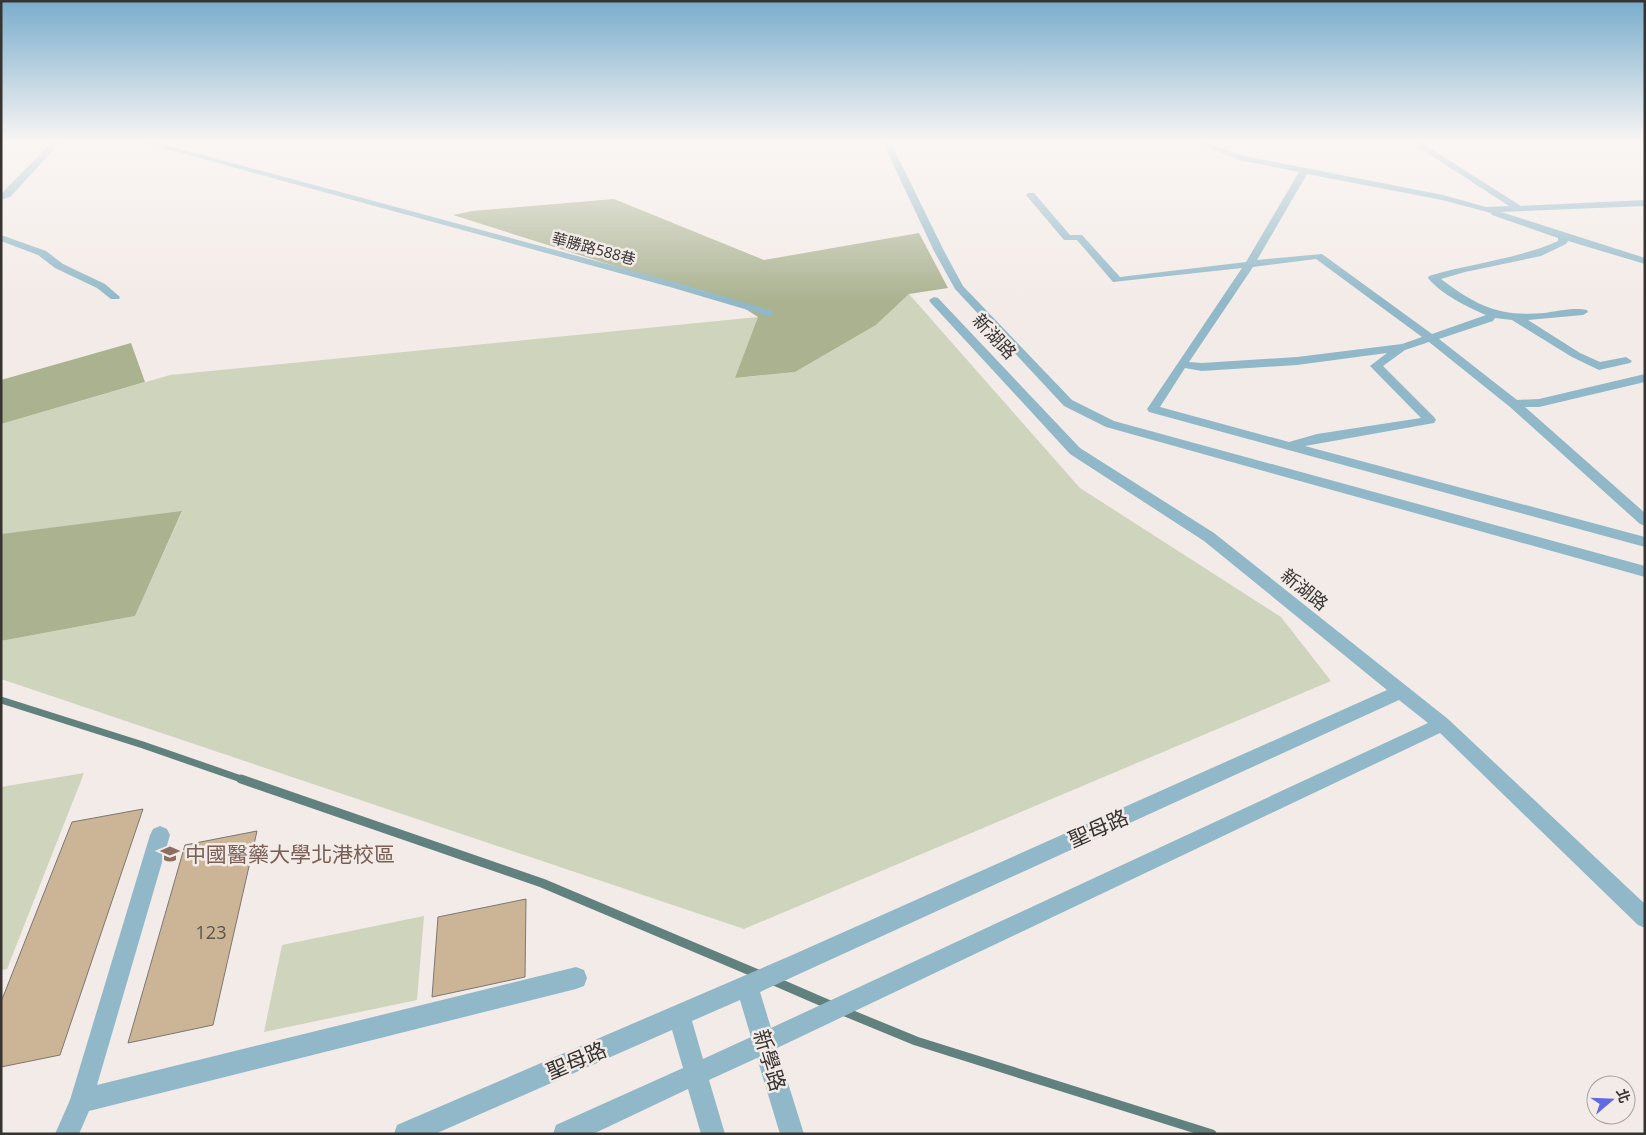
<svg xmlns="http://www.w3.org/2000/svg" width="1646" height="1135" font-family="'Open Sans','Noto Sans TC',sans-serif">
  <rect width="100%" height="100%" fill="#f3ebe7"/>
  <g fill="#cfd4bd">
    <path d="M909 294 1080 488 1281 617 1331 681 744 929 1 679V641L135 616 182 512 1 534V424L170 375 758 317 736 378 795 372 876 325Z"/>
    <path d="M84 773 7 969 1 970V787Z"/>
    <path d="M424 916 417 1000 264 1032 282 945Z"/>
  </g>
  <g fill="#aab290">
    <path d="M614 199 764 260 919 233 948 288 909 294 876 325 795 372 735 378 758 317 741 306 453 215 472 211Z"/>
    <path d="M131 343 145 382 1 424V380Z"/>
    <path d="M182 511 135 616 1 641V534Z"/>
  </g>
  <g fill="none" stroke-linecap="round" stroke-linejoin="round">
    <path stroke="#61817f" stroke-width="7" d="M1 700 143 745 244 780"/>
    <g stroke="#61817f" stroke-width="9">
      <path d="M241 779 542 883 760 975"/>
      <path d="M772 980 832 1006"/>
      <path d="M843 1011 916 1041 1212 1134"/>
    </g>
  </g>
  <g fill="#ccb597" stroke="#7b7772">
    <path d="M143 809 60 1055 1 1067V1002L72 822Z"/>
    <path d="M257 831 213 1025 128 1043 185 845Z"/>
    <path d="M526 899 525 977 432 997 438 917Z"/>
  </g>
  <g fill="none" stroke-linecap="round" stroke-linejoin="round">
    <g fill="#90b8c8" fill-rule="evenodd">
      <path d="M51 143H60L10 197 1 200V194Z"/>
      <path d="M145 143H158L678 283 773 311 774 313 769 316 765 315 670 287Z"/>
      <path d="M883 143H891L944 251 963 286 1072 400 1114 421 1645 566V577L1106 427 1064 406 955 289 934 251Z"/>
      <path d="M1198 143H1210L1244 156 1443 195 1486 207 1509 206 1412 143H1422L1521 206 1645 200V206L1501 212 1645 258V264L1568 241 1566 244 1541 256 1465 272 1441 279C1477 306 1499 317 1544 313 1557 311 1574 307 1587 310L1588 312 1583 315 1528 320 1580 353 1600 362 1626 357 1632 361 1630 363 1599 370 1572 357 1512 320 1495 318 1493 321 1439 339 1517 400 1539 399 1645 374V382L1539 407H1525L1645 513V526L1640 524 1510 407 1429 342 1405 350 1383 366 1434 417 1436 420 1434 423 1305 446 1645 537V547L1149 412 1147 409 1242 268 1113 282 1077 240H1064L1026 195 1028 193H1034L1070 235H1082L1120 277 1246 262 1299 172 1239 160ZM1307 174 1442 200 1491 213 1492 215 1558 238V241C1518 259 1472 263 1429 276L1428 278C1441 294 1467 307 1486 315L1432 334 1322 254 1257 260ZM1316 259 1422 337 1402 344 1297 357 1202 363 1189 362 1253 267ZM1387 353 1370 366 1421 418 1317 434 1289 442 1160 407 1185 368 1202 371 1297 365Z"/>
      <path d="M1 235 46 251 63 264 105 284 120 297 119 299H111L97 288 55 268 38 255 1 241Z"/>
      <path d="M934 297 938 298 1080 448 1214 533 1448 719 1645 904V928L1638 925 1440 733 777 1048 804 1134H780L757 1058 709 1080 725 1134H701L688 1089 593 1134H553L556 1125 683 1068 672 1030 435 1134H394L397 1125 790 956 1387 690 1204 541 1070 454 930 302 929 300ZM1399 700 1428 723 771 1028 760 992ZM740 1000 751 1037 703 1059 692 1021Z"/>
      <path d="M160 826 167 829 170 835 97 1085 576 967 584 970 587 978 584 986 576 989 89 1111 79 1134H55L70 1100 150 835 153 829Z"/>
    </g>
  </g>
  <linearGradient id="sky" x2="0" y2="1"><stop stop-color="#79adcc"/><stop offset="0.47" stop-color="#faf6f4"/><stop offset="1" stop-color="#faf6f4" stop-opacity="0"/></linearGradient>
  <rect width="1646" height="302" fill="url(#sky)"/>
  <defs>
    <g id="university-bare" transform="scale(1.5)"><path d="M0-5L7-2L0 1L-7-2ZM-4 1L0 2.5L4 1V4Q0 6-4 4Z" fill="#8d6e63" stroke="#f3ebe7" stroke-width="2.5" paint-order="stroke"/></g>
  </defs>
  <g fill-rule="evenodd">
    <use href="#university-bare" x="170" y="854"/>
  </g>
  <g text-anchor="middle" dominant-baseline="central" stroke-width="5" stroke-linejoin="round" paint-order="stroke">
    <g font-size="15" fill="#363331" stroke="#f3ebe7">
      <text transform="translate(594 248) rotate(15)">華勝路588巷</text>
    </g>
    <g font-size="18" fill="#363331" stroke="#f3ebe7">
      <text transform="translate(995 336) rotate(47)">新湖路</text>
      <text transform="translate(1305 589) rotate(39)">新湖路</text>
    </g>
    <g font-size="18" fill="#5c544a">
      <text x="211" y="932">123</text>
    </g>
    <g font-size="21" fill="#363331" stroke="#f3ebe7">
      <text transform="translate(1098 828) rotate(-24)">聖母路</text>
      <text transform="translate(576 1060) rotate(-23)">聖母路</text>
      <text transform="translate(770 1060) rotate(73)">新學路</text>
    </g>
    <g font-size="21" fill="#785e54" stroke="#f3ebe7" text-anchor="start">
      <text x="185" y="854">中國醫藥大學北港校區</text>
    </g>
  </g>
  <rect width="1646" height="1135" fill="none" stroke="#363331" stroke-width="5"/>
  <g transform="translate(1611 1100) rotate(71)"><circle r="24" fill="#f3ebe7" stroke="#a7a19e"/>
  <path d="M0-4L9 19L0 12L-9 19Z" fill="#606ae2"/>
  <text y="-8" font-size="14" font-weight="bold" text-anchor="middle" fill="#363331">北</text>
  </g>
</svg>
